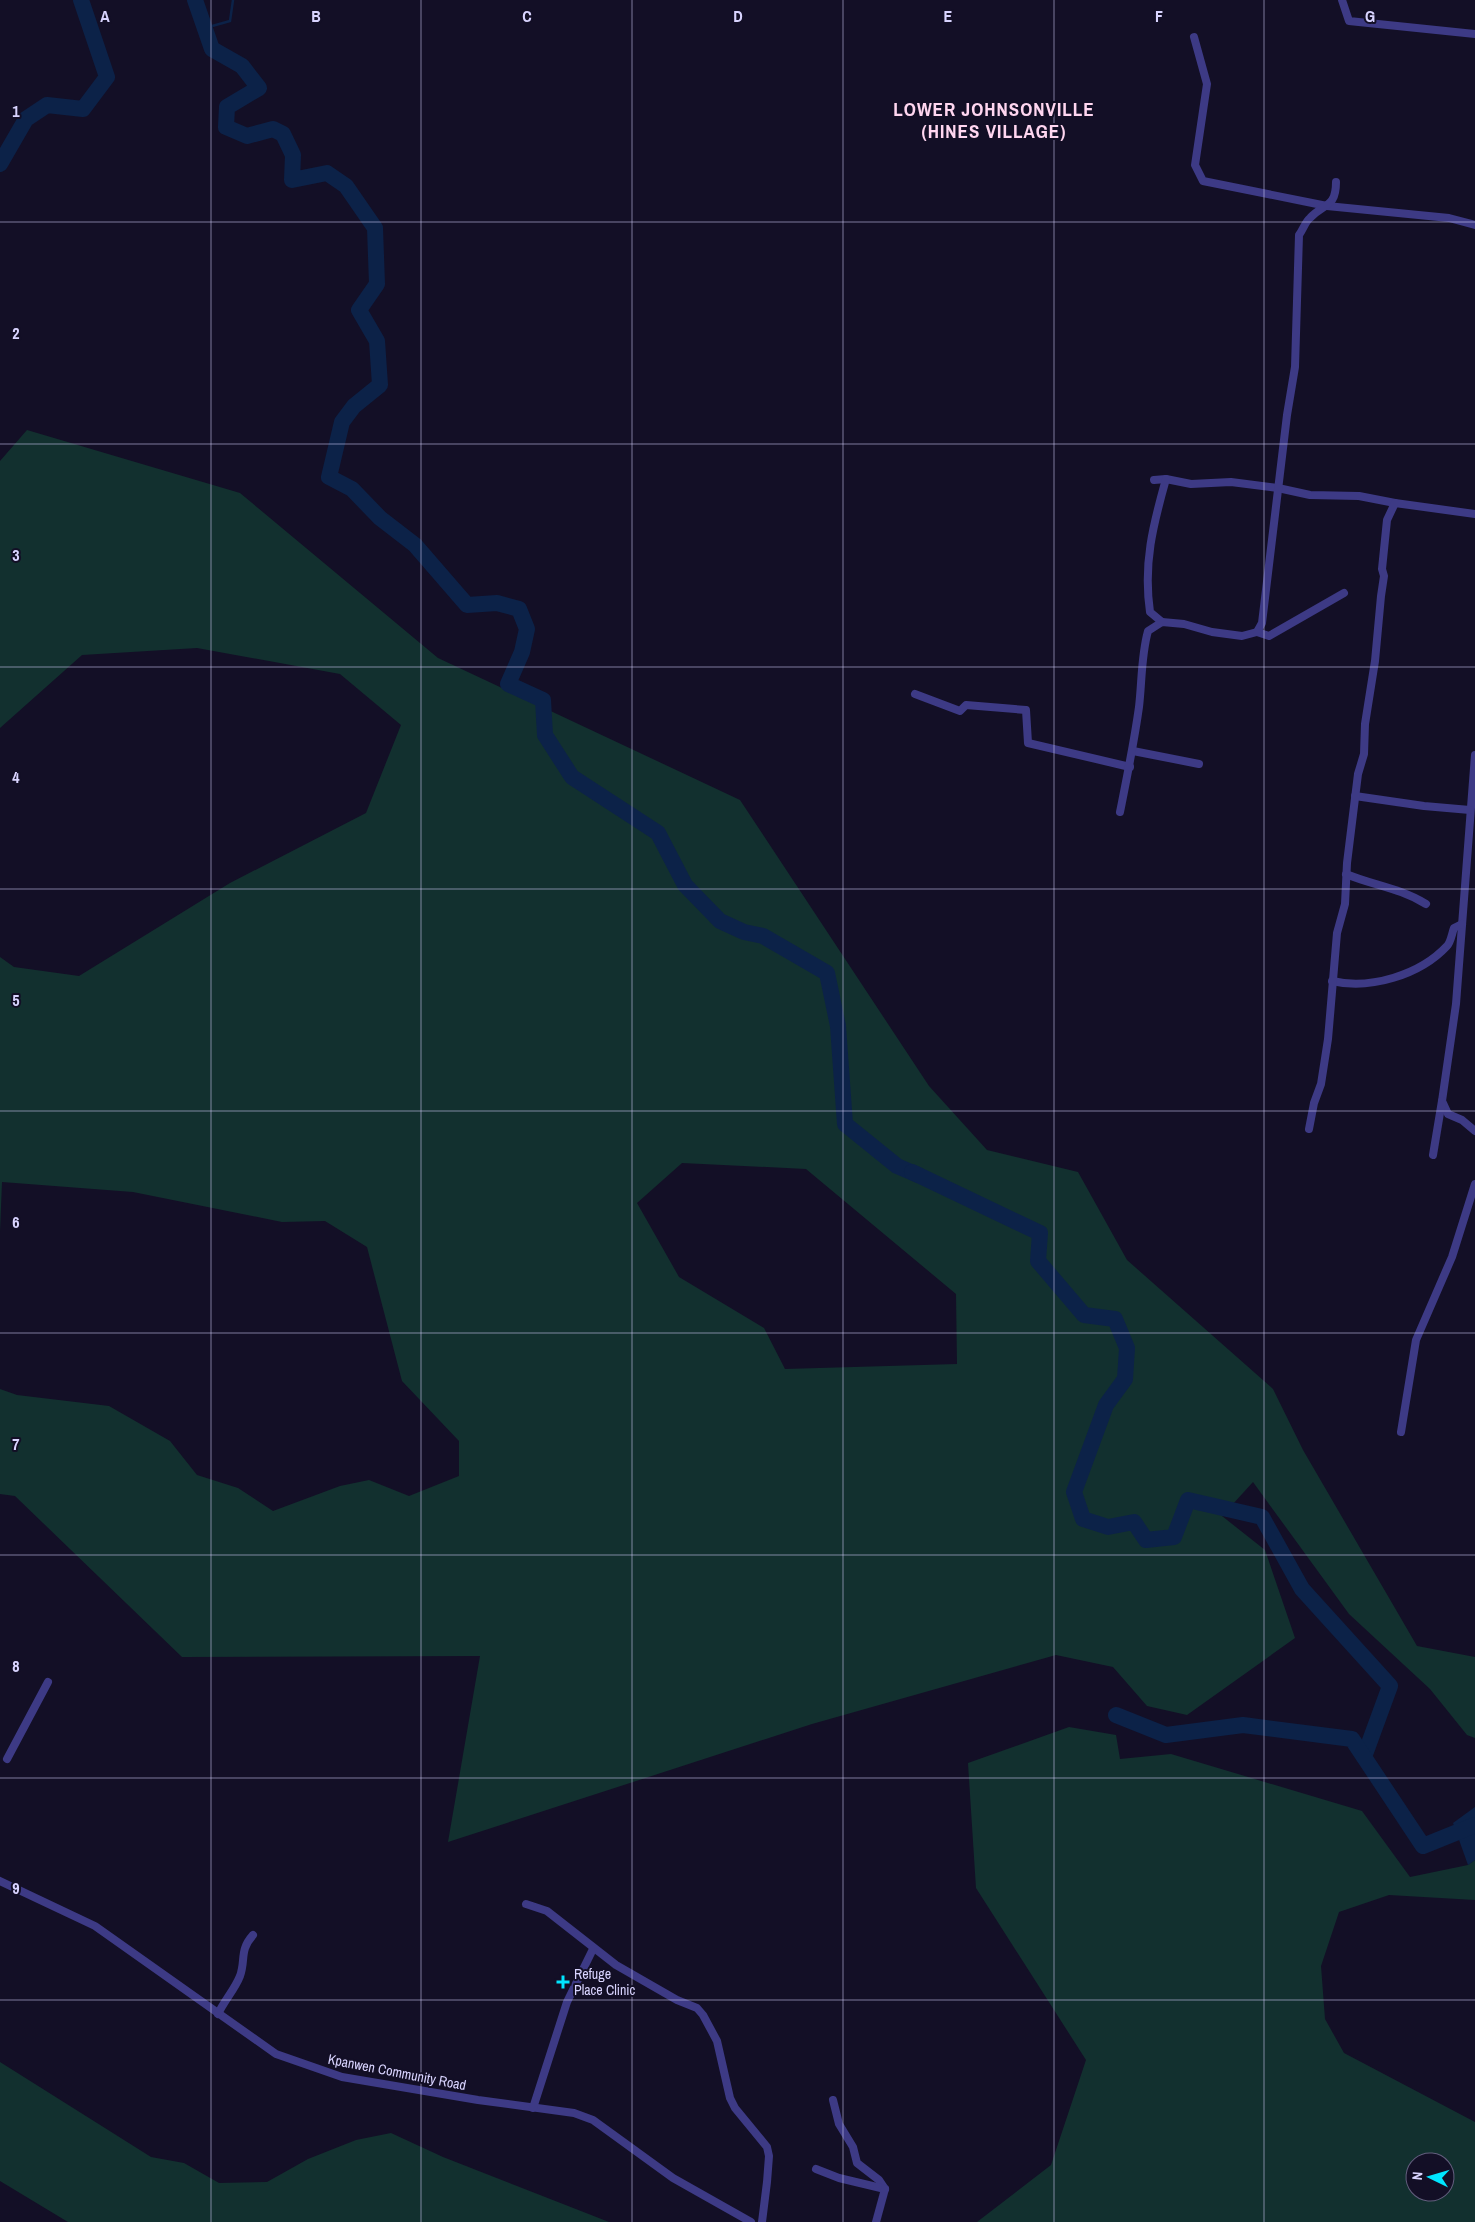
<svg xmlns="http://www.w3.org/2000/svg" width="1475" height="2222" font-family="'Archivo Narrow',sans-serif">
  <rect width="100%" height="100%" fill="#130f26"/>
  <g fill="#12302f" fill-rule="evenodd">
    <path d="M27 430 240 493 438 658 740 800 929 1086 987 1150 1078 1172 1127 1260 1273 1389 1303 1450 1417 1646 1475 1657V1738L1467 1735 1430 1689 1349 1614 1253 1482 1222 1516 1265 1550 1295 1638 1187 1715 1147 1706 1113 1667 1056 1655 812 1724 448 1842 480 1656 182 1657 15 1496 0 1494V1389L17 1395 109 1406 170 1441 197 1475 238 1488 273 1511 340 1486 369 1480 409 1496 459 1476V1441L402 1381 367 1247 325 1221 282 1222 133 1192 2 1182 0 1232V957L14 967 79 976 230 883 366 813 401 725 340 674 197 648 82 655 0 728V461ZM682 1163 806 1169 956 1294 957 1364 785 1369 764 1328 679 1277 637 1203Z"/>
    <path d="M1069 1727 1116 1735 1120 1759 1171 1754 1362 1811 1410 1877 1468 1865 1475 1860V1900L1389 1895 1339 1912 1321 1966 1325 2019 1344 2053 1475 2122V2222H977L1051 2165 1086 2060 976 1888 968 1763ZM1415 2162H1445V2192H1415Z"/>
    <path d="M0 2062 151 2157 184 2163 219 2183 267 2182 308 2159 356 2140 391 2133 443 2157 609 2222H68L0 2181Z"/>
  </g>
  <path fill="#0c2248" d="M1475 1807V1860L1468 1865 1453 1823Z"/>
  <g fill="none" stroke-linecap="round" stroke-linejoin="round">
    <path stroke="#0c2248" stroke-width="2.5" d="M205 28 230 21 233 0"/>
    <g stroke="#0c2248" stroke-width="16">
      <path d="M195 0 212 49 242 66 259 88 227 107 226 127 247 136 273 129 283 134 293 155 292 180 327 173 346 186 375 228 377 284 359 310 377 341 380 385 354 406 342 422 329 477 352 489 380 518 415 545 467 605 497 603 519 609 527 629 522 652 508 684 543 700 545 735 572 777 658 833 685 885 720 921 744 932 763 936 827 973 838 1026 845 1124 897 1166 918 1175"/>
      <path d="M0 164 26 119 47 105 83 109 107 77 81 0"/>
      <path d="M912 1172 1040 1233 1038 1261 1084 1315 1115 1319 1127 1348 1125 1379 1106 1405 1074 1492 1083 1519 1108 1527 1134 1522 1146 1540 1174 1537 1188 1500 1262 1517 1302 1589 1390 1686 1364 1757"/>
      <path d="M1116 1715 1166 1735 1243 1725 1352 1739 1423 1846 1475 1825"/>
    </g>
    <g stroke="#3d3a85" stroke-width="8">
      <path d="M1342 0 1349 21 1475 34"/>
      <path d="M1194 37 1207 84 1195 165 1203 181 1327 206 1449 218 1475 225"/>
      <path d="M1154 480 1166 479 1191 484 1231 482 1278 488 1310 495 1359 496 1395 503"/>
      <path d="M1162 622 1150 612C1143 564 1153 525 1166 479"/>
      <path d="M1257 632 1269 636 1344 593"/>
      <path d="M915 694 960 711 966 705 1026 710 1028 743 1130 767"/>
      <path d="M1133 751 1199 764"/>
      <path d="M1475 755 1456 1004 1442 1101 1448 1114 1462 1120 1475 1131"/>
      <path d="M1355 796 1424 806 1470 810"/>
      <path d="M1120 812C1127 777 1134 743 1139 707 1142 682 1141 656 1148 631L1162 622 1184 624 1212 632 1242 636 1257 632 1262 623 1287 415 1295 367 1299 235C1303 230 1305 222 1310 218 1324 203 1336 208 1336 182"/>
      <path d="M1346 874C1372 885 1400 888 1426 904"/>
      <path d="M1332 981C1370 990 1420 975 1447 946 1451 942 1452 933 1454 928L1462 924"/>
      <path d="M1309 1129 1314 1103 1321 1084 1328 1039 1337 933 1345 904 1347 863 1358 774 1364 754 1365 724 1375 661 1381 596 1384 576 1382 569 1387 520 1395 503 1475 514"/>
      <path d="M1433 1155 1442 1101"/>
      <path d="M1401 1432 1416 1340 1452 1257 1475 1184"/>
      <path d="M7 1759 48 1682"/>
      <path d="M0 1881 95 1926 276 2054 342 2077 478 2100 574 2113 593 2120 673 2178 751 2222"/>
      <path d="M526 1904 547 1911 616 1965 677 2000 697 2008 703 2015 717 2041 730 2098 735 2108 767 2147 769 2156 767 2182 762 2222"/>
      <path d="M218 2014C224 2001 235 1989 240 1976 246 1959 239 1951 253 1935"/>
      <path d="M833 2100 839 2124 853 2147 857 2163 879 2180 885 2189"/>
      <path d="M533 2108 567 2002 593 1949"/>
      <path d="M816 2169 839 2178 885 2189"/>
      <path d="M876 2222 885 2189"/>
    </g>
  </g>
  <path fill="none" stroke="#d9d4ff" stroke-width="1" stroke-opacity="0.55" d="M211 0V2222M421 0V2222M632 0V2222M843 0V2222M1054 0V2222M1264 0V2222M0 222H1475M0 444H1475M0 667H1475M0 889H1475M0 1111H1475M0 1333H1475M0 1555H1475M0 1778H1475M0 2000H1475"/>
  <path fill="#00e5ff" stroke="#130f26" stroke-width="2" d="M560.5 1974.5h5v5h5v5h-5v5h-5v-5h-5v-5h5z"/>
  <g text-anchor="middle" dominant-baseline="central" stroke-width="4" stroke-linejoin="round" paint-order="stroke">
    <g font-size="14" fill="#d9d4ff" stroke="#130f26" text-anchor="start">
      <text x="574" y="1974">Refuge<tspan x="574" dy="16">Place Clinic</tspan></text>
    </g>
    <g font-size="14" fill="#d9d4ff" stroke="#130f26">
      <text transform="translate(397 2072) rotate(11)">Kpanwen Community Road</text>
    </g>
    <g font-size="19" font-weight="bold" letter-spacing="1" fill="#ffd6f0" stroke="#130f26">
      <text x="994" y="109">LOWER JOHNSONVILLE<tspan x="994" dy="22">(HINES VILLAGE)</tspan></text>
    </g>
  </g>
  <g font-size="16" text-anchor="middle" font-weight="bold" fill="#d9d4ff" stroke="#130f26" stroke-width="4" stroke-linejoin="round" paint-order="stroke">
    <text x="105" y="22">A</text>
    <text x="316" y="22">B</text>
    <text x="527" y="22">C</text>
    <text x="738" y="22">D</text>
    <text x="948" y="22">E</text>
    <text x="1159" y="22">F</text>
    <text x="1370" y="22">G</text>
    <text x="16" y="117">1</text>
    <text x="16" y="339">2</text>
    <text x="16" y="561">3</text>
    <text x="16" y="783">4</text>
    <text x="16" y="1006">5</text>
    <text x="16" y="1228">6</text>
    <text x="16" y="1450">7</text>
    <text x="16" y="1672">8</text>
    <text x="16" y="1894">9</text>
  </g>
  <g transform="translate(1430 2177) rotate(275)"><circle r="24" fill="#130f26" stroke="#625e7d"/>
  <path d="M0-4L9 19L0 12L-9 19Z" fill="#00e5ff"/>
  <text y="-8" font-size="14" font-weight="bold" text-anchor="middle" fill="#d9d4ff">N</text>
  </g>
</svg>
